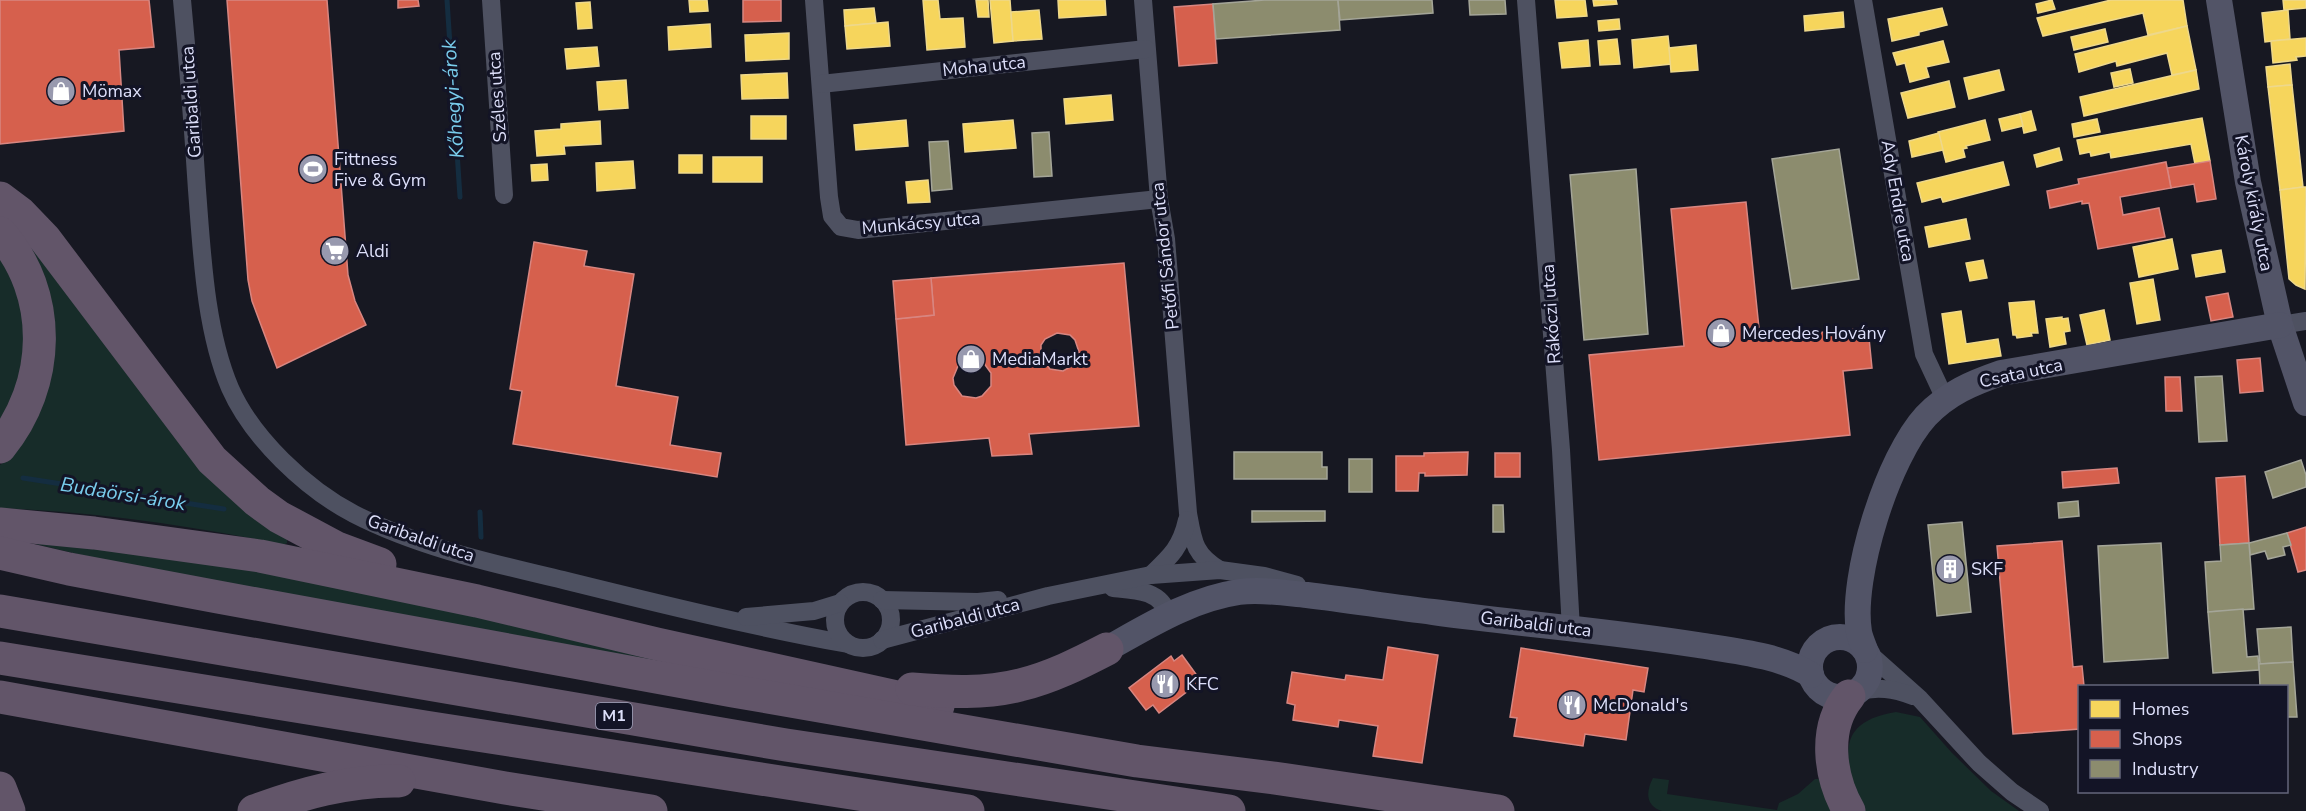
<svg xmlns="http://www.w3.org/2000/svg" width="2306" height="811" font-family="'Nunito Sans',sans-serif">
  <rect width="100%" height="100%" fill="#171822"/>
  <g fill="#172c29">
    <path d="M29 233 287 538V543L283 545C191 525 94 512 0 508V465L10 457 36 272Z"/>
    <path d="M0 259 10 273 22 302 26 363 0 432Z"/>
    <path d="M10 538 107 539 868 700 107 561Z"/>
    <path d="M1896 712 1920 717 1952 753 1991 791 2019 811H1857C1849 761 1830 723 1896 712Z"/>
    <path d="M1653 778 1669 780 1667 794 1777 810 1779 803 1798 794 1815 779H1821L1836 811H1662C1645 806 1646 791 1653 778Z"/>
  </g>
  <g fill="#f6d55c" stroke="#eed88b" stroke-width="1.5">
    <path d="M689 0H707L708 11 690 12Z"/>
    <path d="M923 0H938L940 19 963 18 965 47 927 50Z"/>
    <path d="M976 0H988L989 17H978Z"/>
    <path d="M990 0H1010L1013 41 994 43Z"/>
    <path d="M1058 0H1105L1106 15 1059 18Z"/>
    <path d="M1555 0H1585L1587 16 1557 18Z"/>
    <path d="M1593 0H1616L1617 4 1594 6Z"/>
    <path d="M2052 0 2055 9 2038 13 2036 4Z"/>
    <path d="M2111 0H2183L2187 26 2148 35 2143 13 2043 36 2037 18Z"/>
    <path d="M2283 0H2306V8L2284 10Z"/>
    <path d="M590 2 592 28 578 29 576 3Z"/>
    <path d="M874 8 876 23 845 26 844 10Z"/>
    <path d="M1942 8 1947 25 1919 32V35L1892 41 1888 19Z"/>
    <path d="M1039 10 1042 39 1013 41 1011 12Z"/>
    <path d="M2288 10 2290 39 2265 42 2262 13Z"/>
    <path d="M1843 12 1844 27 1805 31 1804 16Z"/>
    <path d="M1619 19 1620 29 1599 31 1598 21Z"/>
    <path d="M888 22 890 46 847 49 845 26Z"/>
    <path d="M710 24 711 47 669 50 668 27Z"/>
    <path d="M2187 26 2196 70 2172 75 2167 53 2117 66 2116 61 2079 72 2075 54Z"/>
    <path d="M2105 29 2108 42 2074 50 2071 37Z"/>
    <path d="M789 33V59L746 61 745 35Z"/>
    <path d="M1668 36 1671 64 1634 68 1632 40Z"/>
    <path d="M2306 38V56L2296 57 2297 60 2273 63 2271 41Z"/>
    <path d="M1617 39 1620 64 1600 65 1598 41Z"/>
    <path d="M1588 40 1590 66 1562 68 1559 43Z"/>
    <path d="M1943 41 1949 62 1926 67 1929 77 1910 82 1905 63 1897 65 1893 53Z"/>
    <path d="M1696 45 1698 70 1671 72 1669 48Z"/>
    <path d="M597 47 599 66 567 69 565 49Z"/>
    <path d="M2290 64 2292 85 2268 87 2266 67Z"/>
    <path d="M2130 69 2133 83 2114 87 2111 73Z"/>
    <path d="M1999 70 2004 90 1969 99 1964 78Z"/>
    <path d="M2196 70 2199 89 2084 116 2080 97Z"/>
    <path d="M787 73 788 98 742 99 741 75Z"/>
    <path d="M626 80 628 108 599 110 597 82Z"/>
    <path d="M1949 81 1955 107 1908 118 1901 93Z"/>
    <path d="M2292 85 2303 187 2280 190 2268 87Z"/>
    <path d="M1111 95 1113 120 1066 124 1064 99Z"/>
    <path d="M2031 111 2036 130 2024 133 2020 114Z"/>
    <path d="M2020 114 2023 126 2002 131 1999 119Z"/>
    <rect x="751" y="116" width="35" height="23"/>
    <path d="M2202 118 2210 161 2195 164 2191 144 2111 158 2110 152 2091 156 2090 152 2080 154 2077 140Z"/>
    <path d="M2097 119 2100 132 2074 137 2072 124Z"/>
    <path d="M906 120 908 146 856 150 854 125Z"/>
    <path d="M1013 120 1016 148 965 152 963 124Z"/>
    <path d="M1985 120 1990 140 1966 146 1967 148 1963 149 1965 157 1946 162 1938 132Z"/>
    <path d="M600 121 601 144 564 146 565 154 537 156 535 131 561 129V124Z"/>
    <path d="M1939 133 1943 150 1912 157 1909 141Z"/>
    <path d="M2059 148 2062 160 2037 167 2034 155Z"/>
    <rect x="679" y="155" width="23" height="18"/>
    <rect x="713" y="157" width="49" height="25"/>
    <path d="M633 161 635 188 597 191 596 163Z"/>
    <path d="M2003 162 2009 185 1943 202 1941 197 1922 202 1917 183Z"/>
    <path d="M547 164 548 180 532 181 531 165Z"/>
    <path d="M928 180 930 202 908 203 906 182Z"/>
    <path d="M2303 187H2306L2305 289 2296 285 2289 279 2280 190Z"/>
    <path d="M1966 219 1970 239 1929 247 1925 227Z"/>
    <path d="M2172 239 2178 269 2139 277 2133 247Z"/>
    <path d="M2221 250 2225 272 2196 277 2192 255Z"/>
    <path d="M1983 260 1987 278 1970 281 1966 263Z"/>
    <path d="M2153 279 2160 320 2137 324 2130 283Z"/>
    <path d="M2034 301 2038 333H2031L2032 336 2017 338 2016 335H2013L2009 303Z"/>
    <path d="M2104 310 2110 340 2087 345 2080 315Z"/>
    <path d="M1961 311 1966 344 1998 339 2001 356 1949 364 1942 314Z"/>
    <path d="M2062 317V319L2068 318 2070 331 2064 332 2066 344 2050 347 2046 319Z"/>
  </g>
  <g fill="#d6604d" stroke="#d88681" stroke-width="1.5" fill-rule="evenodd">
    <path d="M0 0H149L154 47 119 50 124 131 0 144Z"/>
    <path d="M227 0H327L348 275 355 301 366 325 277 368 252 301 248 280Z"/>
    <path d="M398 0H418L419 6 398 8Z"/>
    <path d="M743 0H781V21L743 22Z"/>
    <path d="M1213 4 1217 63 1179 66 1174 7Z"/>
    <path d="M2210 161 2216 199 2197 202 2194 184 2171 188 2167 168Z"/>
    <path d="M2166 162 2171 188 2120 197 2123 215 2159 208 2165 237 2098 249 2089 203 2082 204V201L2050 208 2047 191 2079 184 2078 179Z"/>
    <path d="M1746 202 1760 338 1868 328 1872 368 1843 371 1850 435 1599 460 1589 355 1684 346 1671 209Z"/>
    <path d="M534 242 587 251 584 266 634 274 616 386 678 397 670 445 721 453 717 477 513 444 522 391 510 389Z"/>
    <path d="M1124 263 1139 426 1029 434 1032 454 992 456 989 438 906 445 896 319 934 315 931 278ZM1057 333 1070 335 1075 340 1079 352 1074 365 1063 371 1050 369 1041 358V345L1045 339ZM970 360 983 362 991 373V386L982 396 976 398 962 396 954 385 953 378 958 366Z"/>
    <path d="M931 278 934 315 896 319 893 281Z"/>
    <path d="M2228 293 2233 317 2211 321 2206 297Z"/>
    <path d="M2260 358 2263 391 2240 393 2237 360Z"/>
    <path d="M2165 377H2180L2182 411H2166Z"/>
    <path d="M1468 452 1467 475 1425 476V473H1419L1418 491H1396V456H1424V453Z"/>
    <rect x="1495" y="453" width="25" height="24"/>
    <path d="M2117 468 2119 483 2063 488 2062 472Z"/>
    <path d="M2245 476 2249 543 2220 545 2216 478Z"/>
    <path d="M2306 527V570L2298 572 2287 533Z"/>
    <path d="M2062 541 2073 667 2082 666 2084 686H2080V729L2013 734 1997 546Z"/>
    <path d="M1388 647 1438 655 1422 763 1373 756 1378 726 1339 720 1338 727 1293 720 1295 705 1287 703 1292 672 1345 680 1346 675 1383 680Z"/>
    <path d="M1521 648 1648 668 1644 692 1633 690 1626 740 1585 734 1583 746 1514 736 1517 718 1510 717Z"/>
    <path d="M1182 655 1201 681 1159 713 1153 705 1146 710 1129 688 1171 656 1174 661Z"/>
  </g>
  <g fill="#8c8c6e" stroke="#a4a598" stroke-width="1.5">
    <path d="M1265 0H1338L1340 30 1216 39 1213 4Z"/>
    <path d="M1338 0H1432L1433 13 1340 20Z"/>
    <path d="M1469 0H1505L1506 14 1470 15Z"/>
    <path d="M1049 132 1052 176 1034 177 1032 133Z"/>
    <path d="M948 141 952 189 932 191 929 142Z"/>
    <path d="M1839 149 1859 279 1792 289 1772 159Z"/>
    <path d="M1636 169 1648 334 1584 340 1570 175Z"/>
    <path d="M2222 376 2227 441 2199 442 2195 377Z"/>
    <path d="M1234 452H1322V467H1327V479H1234Z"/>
    <rect x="1349" y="459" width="23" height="33"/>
    <path d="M2301 460 2306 475V487L2273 498 2265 472Z"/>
    <path d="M2078 501 2079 516 2059 518 2058 503Z"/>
    <path d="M1493 505H1503L1504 532H1493Z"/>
    <path d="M1252 511H1325V521L1252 522Z"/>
    <path d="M1962 522 1971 612 1937 616 1928 525Z"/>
    <path d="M2287 533 2291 545 2283 547 2285 555 2268 559 2265 551 2250 555 2249 543Z"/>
    <path d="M2161 543 2168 658 2104 662 2098 546Z"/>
    <path d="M2249 543 2254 609 2208 612 2205 562 2221 561 2220 545Z"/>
    <path d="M2243 609 2247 657 2258 656 2259 670 2213 673 2208 612Z"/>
    <path d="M2291 627 2293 662 2260 664 2257 629Z"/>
    <path d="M2293 662 2297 717H2286V686H2260L2259 664Z"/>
  </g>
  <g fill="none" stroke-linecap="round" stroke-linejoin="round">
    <g stroke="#142d40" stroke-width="5">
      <path d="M447 0 460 197"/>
      <path d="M23 478 224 509"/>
      <path d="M480 512 481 537"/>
    </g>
    <g stroke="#4e5161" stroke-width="18">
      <path d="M182 0C188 63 193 127 197 190 202 253 205 329 230 388 252 438 306 489 354 514 420 548 496 564 567 581 660 604 754 627 848 644"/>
      <path d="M491 0 504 195"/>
      <path d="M814 0 829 197 832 216 841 227 858 230 1159 199"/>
      <path d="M1143 0 1159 199 1166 239 1188 513C1193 541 1194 555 1220 570"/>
      <path d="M1526 0 1561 450 1571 629"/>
      <path d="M1863 0 1924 354 1945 399"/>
      <path d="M821 84 1146 49"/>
      <path d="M2280 325 2306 321"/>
      <path d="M1151 575C1171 556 1181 547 1187 520"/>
      <path d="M1113 588C1135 590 1161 590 1168 615"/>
      <circle cx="863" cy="620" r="28"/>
      <path d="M882 600 978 602 998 600"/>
      <path d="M746 617 814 611 840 603"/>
      <path d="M882 640 1048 596 1151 575 1220 570 1264 576 1297 585"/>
      <path d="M1865 650 1920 699 1979 763 2012 792 2040 811"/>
      <path d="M1857 692C1877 686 1894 689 1913 696"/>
    </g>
    <g stroke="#525467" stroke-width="26">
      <path d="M2219 0 2248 182 2280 325 2306 403"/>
      <circle cx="1840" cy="667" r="30"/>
      <path d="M1107 649C1148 626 1191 599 1239 592 1261 589 1285 593 1307 595 1349 600 1391 607 1433 612 1521 624 1610 631 1698 645 1735 651 1779 655 1811 675"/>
      <path d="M1865 650C1863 644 1860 638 1859 632 1850 577 1888 457 1926 416 1948 393 1972 383 2001 373L2280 325"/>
    </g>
    <g stroke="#625569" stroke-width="33">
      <path d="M0 198 20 213 45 239 212 460 257 501 279 517 337 548 380 564"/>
      <path d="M0 233C54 294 51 385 0 447"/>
      <path d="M0 524 94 533 260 556 477 601 657 644 938 706"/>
      <path d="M0 553 69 569 218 597 733 691 1137 761 1274 778 1498 811"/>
      <path d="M0 611 786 745 1229 811"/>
      <path d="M0 658 425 727 968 811"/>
      <path d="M912 689C948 692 985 694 1020 685 1050 678 1080 663 1107 649"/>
      <path d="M1849 696C1823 728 1829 776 1849 811"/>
      <path d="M0 697 505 788 651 811"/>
      <path d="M0 788 9 811"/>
      <path d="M254 811C300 794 349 780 399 781"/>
    </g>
  </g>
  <defs>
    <g id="shop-disc" transform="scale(1.5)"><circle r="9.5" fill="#9899ae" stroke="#131426"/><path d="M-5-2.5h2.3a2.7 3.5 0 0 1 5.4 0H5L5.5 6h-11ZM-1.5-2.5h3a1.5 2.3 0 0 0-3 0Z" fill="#fff"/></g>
    <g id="stadium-disc" transform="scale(1.5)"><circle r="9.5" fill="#9899ae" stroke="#131426"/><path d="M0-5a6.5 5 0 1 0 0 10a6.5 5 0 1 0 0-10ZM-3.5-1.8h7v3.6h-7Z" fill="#fff"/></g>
    <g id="supermarket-disc" transform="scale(1.5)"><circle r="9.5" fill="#9899ae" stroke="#131426"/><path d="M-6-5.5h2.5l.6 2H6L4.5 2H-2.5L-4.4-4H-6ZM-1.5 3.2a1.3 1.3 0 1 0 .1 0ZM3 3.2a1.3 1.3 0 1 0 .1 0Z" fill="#fff"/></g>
    <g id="building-disc" transform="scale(1.5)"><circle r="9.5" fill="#9899ae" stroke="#131426"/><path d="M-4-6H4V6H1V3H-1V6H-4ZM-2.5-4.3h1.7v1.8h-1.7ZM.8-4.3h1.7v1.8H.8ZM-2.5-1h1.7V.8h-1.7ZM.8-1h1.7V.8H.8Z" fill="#fff"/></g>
    <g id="restaurant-disc" transform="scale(1.5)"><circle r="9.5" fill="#9899ae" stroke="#131426"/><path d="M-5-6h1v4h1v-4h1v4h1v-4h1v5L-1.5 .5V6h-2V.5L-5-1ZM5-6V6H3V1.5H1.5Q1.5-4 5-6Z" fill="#fff"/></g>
  </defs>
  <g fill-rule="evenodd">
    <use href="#shop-disc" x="61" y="91"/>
    <use href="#stadium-disc" x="313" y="169"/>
    <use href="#supermarket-disc" x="335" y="251"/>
    <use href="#shop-disc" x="1721" y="333"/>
    <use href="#shop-disc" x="971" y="359"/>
    <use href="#building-disc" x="1950" y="569"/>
    <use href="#restaurant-disc" x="1165" y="684"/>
    <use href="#restaurant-disc" x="1572" y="705"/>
  </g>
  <g text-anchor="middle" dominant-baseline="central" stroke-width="6" stroke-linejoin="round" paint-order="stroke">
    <rect fill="#131426" stroke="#a0a2ba" stroke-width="1.5" x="596" y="703" width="36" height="26" rx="4.5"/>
    <g font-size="16" font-weight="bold" fill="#dddffa">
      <text x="614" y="716">M1</text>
    </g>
    <g font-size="18" fill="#dddffa" stroke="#131426">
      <text transform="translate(984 66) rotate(-6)">Moha utca</text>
      <text transform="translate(497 97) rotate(-94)">Széles utca</text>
      <text transform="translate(191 102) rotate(-94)">Garibaldi utca</text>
      <text transform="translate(1898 201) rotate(80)">Ady Endre utca</text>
      <text transform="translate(2254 203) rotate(79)">Károly király utca</text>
      <text transform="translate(921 223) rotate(-5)">Munkácsy utca</text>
      <text transform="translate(1165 256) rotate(-96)">Petőfi Sándor utca</text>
      <text transform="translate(1551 314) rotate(-94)">Rákóczi utca</text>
      <text transform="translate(2021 373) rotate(-12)">Csata utca</text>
      <text transform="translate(421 538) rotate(19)">Garibaldi utca</text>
      <text transform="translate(965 618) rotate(-15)">Garibaldi utca</text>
      <text transform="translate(1536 624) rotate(7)">Garibaldi utca</text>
    </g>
    <g font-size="18" fill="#dddffa" stroke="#131426" text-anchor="start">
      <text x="82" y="91">Mömax</text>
      <text x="334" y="159">Fittness<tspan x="334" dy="21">Five &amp; Gym</tspan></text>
      <text x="356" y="251">Aldi</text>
      <text x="1742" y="333">Mercedes Hovány</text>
      <text x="992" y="359">MediaMarkt</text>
      <text x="1971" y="569">SKF</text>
      <text x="1186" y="684">KFC</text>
      <text x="1593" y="705">McDonald's</text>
    </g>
    <g font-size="20" font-style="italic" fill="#79cded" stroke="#131426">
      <text transform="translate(453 99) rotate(-94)">Kőhegyi-árok</text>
      <text transform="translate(123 494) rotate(9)">Budaörsi-árok</text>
    </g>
  </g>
  <rect x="2078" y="685" width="210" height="108" fill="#131426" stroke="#64657b" stroke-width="1.5"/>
  <rect x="2090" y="700" width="30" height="18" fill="#f6d55c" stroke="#64657b" stroke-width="1.5"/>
  <text x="2132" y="715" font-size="18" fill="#dddffa">Homes</text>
  <rect x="2090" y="730" width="30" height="18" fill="#d6604d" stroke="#64657b" stroke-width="1.5"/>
  <text x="2132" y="745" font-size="18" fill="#dddffa">Shops</text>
  <rect x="2090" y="760" width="30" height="18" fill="#8c8c6e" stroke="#64657b" stroke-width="1.5"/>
  <text x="2132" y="775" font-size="18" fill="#dddffa">Industry</text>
</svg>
